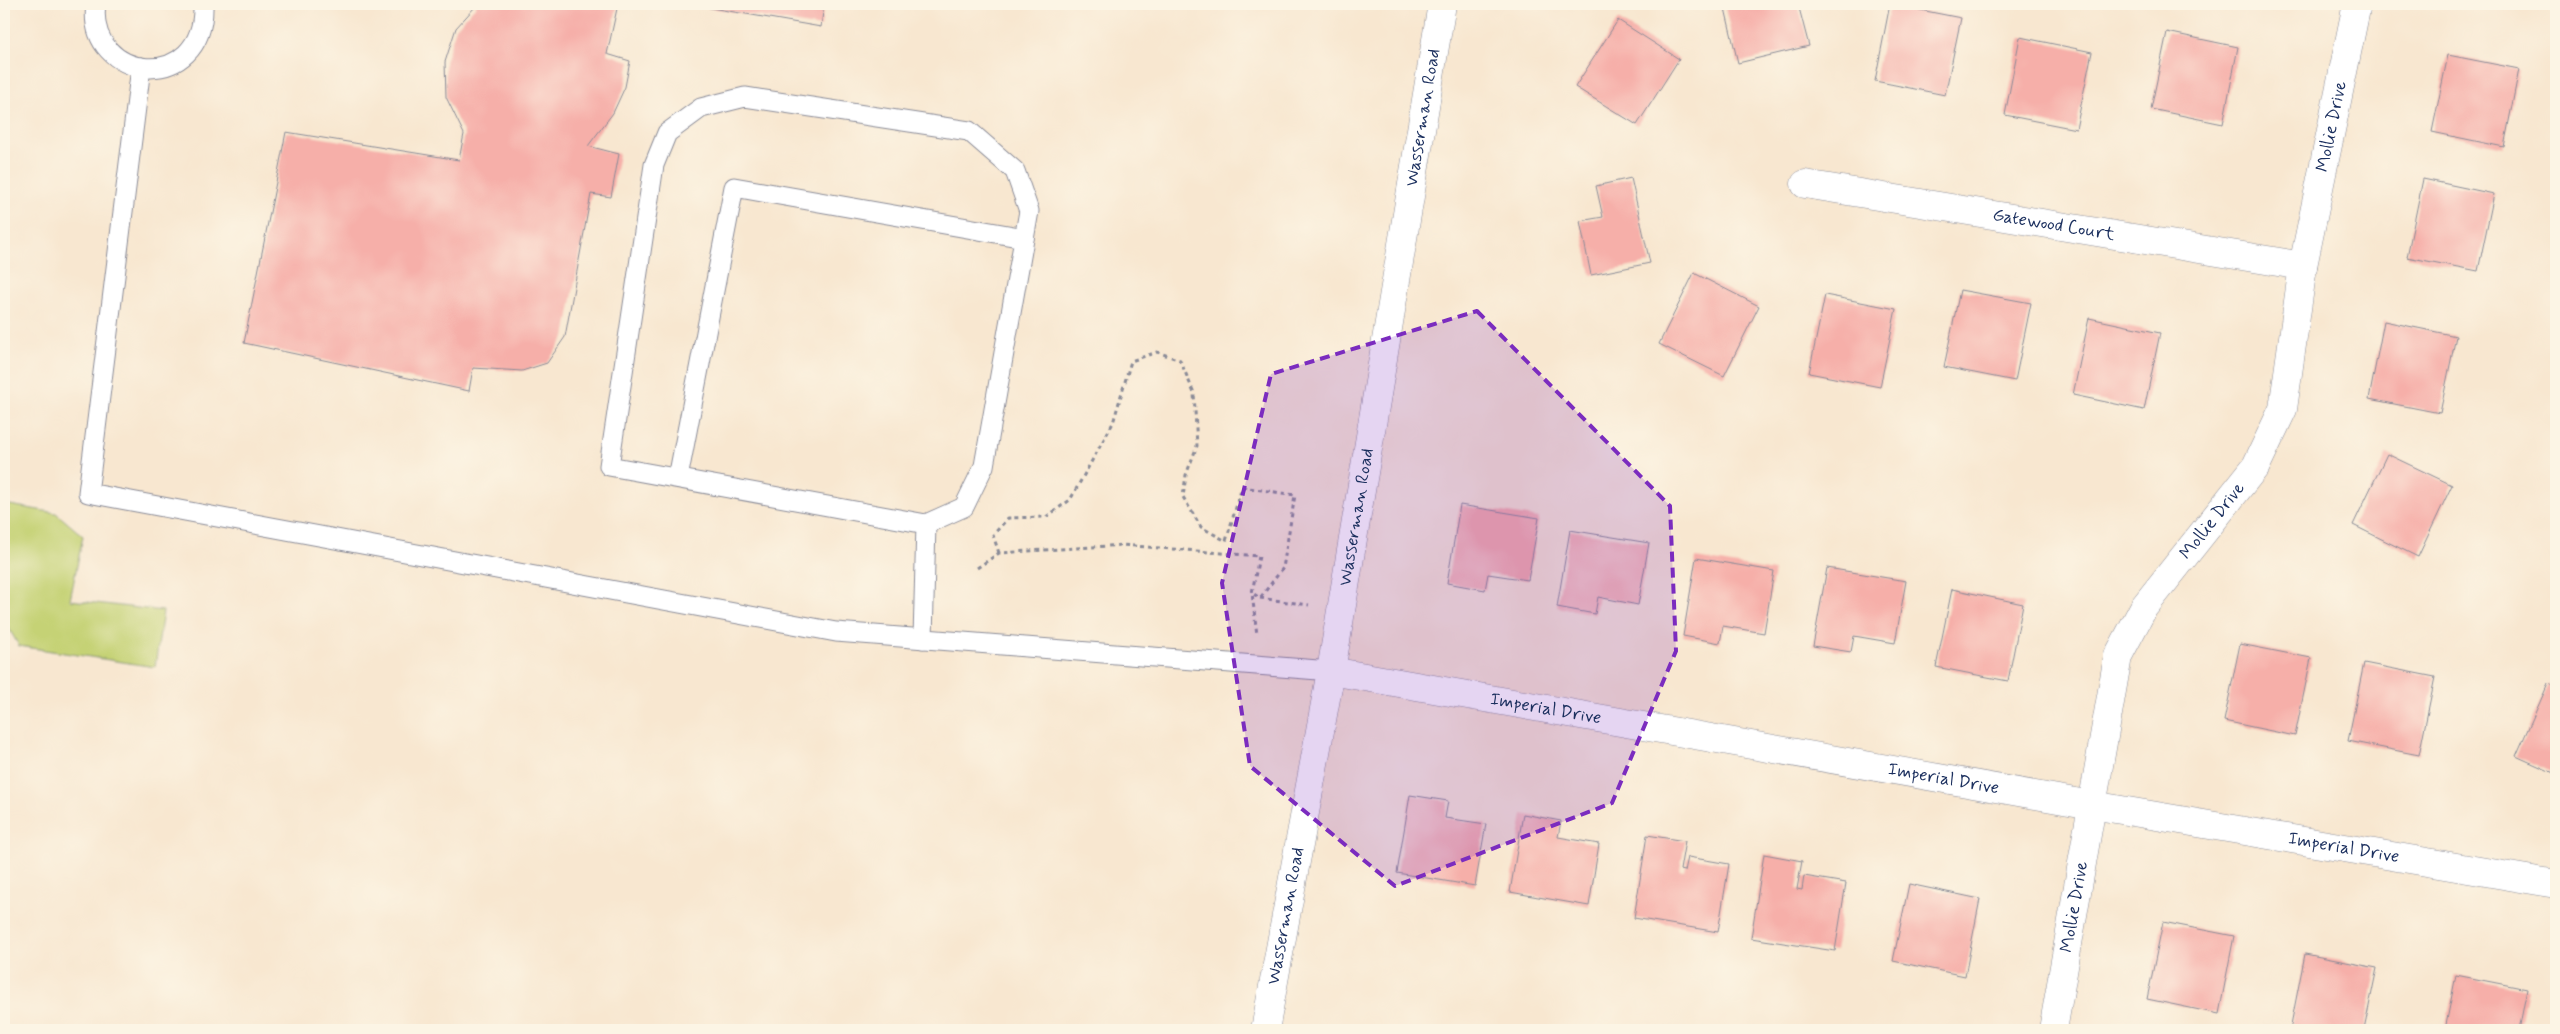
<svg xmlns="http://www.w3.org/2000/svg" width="2560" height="1034" font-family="Mynerve,sans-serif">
  <rect width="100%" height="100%" fill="#fcf5e5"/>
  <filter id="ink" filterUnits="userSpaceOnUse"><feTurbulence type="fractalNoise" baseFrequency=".02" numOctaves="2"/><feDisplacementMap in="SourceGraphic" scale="10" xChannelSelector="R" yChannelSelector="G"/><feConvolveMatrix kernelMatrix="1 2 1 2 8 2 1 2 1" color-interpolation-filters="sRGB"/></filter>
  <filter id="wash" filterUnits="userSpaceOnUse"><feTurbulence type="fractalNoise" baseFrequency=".0096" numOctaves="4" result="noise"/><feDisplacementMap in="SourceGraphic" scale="20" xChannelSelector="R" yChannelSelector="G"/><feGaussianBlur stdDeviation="1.12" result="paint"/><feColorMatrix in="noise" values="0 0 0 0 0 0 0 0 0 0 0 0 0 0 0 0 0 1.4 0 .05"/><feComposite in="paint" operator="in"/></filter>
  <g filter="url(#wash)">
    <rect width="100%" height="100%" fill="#f8e7d0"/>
    <path fill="#c5d274" stroke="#708069" d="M4 504 56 513 83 536 70 600 163 611 155 667 19 646 4 620Z"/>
    <g id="blocks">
      <g fill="#f6afa9">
        <path d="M476 4H618L607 54 630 61 625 87 613 113 588 146 619 154 611 197 591 194 565 337 547 363 522 371 473 368 469 391 244 343 286 132 459 160 464 134 446 97 445 62 456 28 475 7Z"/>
        <path d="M688 4H824L821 27Z"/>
        <path d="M1724 4H1798L1809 46 1738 63Z"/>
        <path d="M1890 4 1961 18 1945 95 1875 81Z"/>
        <path d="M1618 20 1679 59 1637 125 1575 87Z"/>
        <path d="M2167 32 2238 47 2223 124 2151 109Z"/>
        <path d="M2020 37 2092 52 2076 129 2005 115Z"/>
        <path d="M2448 55 2519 69 2504 147 2432 132Z"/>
        <path d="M1631 178 1650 263 1591 275 1580 221 1603 217 1596 186Z"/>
        <path d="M2423 179 2494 194 2478 271 2407 257Z"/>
        <path d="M1694 273 1759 306 1724 376 1659 344Z"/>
        <path d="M1960 290 2031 303 2015 381 1944 367Z"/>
        <path d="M1825 295 1896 309 1880 387 1809 373Z"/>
        <path d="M2089 318 2160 333 2144 410 2073 395Z"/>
        <path d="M2384 321 2456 336 2440 413 2369 399Z"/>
        <path d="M2387 454 2452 485 2418 557 2353 525Z"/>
        <path d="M1460 505 1539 518 1528 580 1488 574 1485 590 1447 583Z"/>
        <path d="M1570 530 1649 543 1638 605 1598 597 1595 614 1557 607Z"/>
        <path d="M1696 558 1774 571 1764 633 1723 626 1720 643 1683 636Z"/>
        <path d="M1827 568 1906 581 1895 643 1854 636 1851 652 1813 646Z"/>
        <path d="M1952 589 2023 604 2008 681 1936 667Z"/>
        <path d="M2240 644 2311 658 2295 736 2224 721Z"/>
        <path d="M2364 663 2435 677 2419 755 2348 741Z"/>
        <path d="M2548 684 2556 687V774L2516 756Z"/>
        <path d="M1410 795 1448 801 1445 818 1486 824 1475 886 1397 873Z"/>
        <path d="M1523 814 1561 821 1558 837 1599 844 1589 906 1510 892Z"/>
        <path d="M1647 835 1685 841 1680 870 1685 871 1688 857 1729 864 1718 932 1634 918Z"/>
        <path d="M1764 854 1802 861 1797 889 1802 890 1804 876 1846 883 1835 951 1751 938Z"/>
        <path d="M1909 884 1980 899 1965 976 1893 961Z"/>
        <path d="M2163 922 2234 936 2219 1014 2147 999Z"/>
        <path d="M2305 954 2377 968 2364 1030H2290Z"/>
        <path d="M2456 975 2527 989 2519 1030H2445Z"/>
      </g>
    </g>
  </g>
  <g filter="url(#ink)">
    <use href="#blocks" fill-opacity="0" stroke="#8a8b97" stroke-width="1"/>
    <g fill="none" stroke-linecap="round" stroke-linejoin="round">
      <g stroke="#8a8b97" stroke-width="21">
        <g id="service">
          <path d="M96 4C85 82 206 96 203 4"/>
          <path d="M141 67 88 493 836 632 1331 671"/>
          <path d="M745 97 969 131 1015 171 1029 211 984 466 964 507 926 524 609 466 654 165 667 133 701 108Z"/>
          <path d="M678 478 734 187 1024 238"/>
          <path d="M923 639 926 524"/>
        </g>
      </g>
      <g stroke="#8a8b97" stroke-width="29">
        <g id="minor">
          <path id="s1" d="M1805 184 2303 266"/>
          <path id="s2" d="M1331 671 2092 805 2556 884"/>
          <path id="s3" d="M2053 1030 2118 656 2144 607 2256 466 2283 409 2303 266 2357 4"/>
        </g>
      </g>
      <g stroke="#8a8b97" stroke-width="29">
        <g id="tertiary">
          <path id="s4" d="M1265 1030 1331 671 1442 4"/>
        </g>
      </g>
      <g stroke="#8a8b97" stroke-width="3" stroke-dasharray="4 4" stroke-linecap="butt">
        <path d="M999 553 993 535 1008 518 1046 517 1070 500 1113 423 1131 361 1157 352 1180 360 1194 393 1197 446 1186 475 1183 497 1201 527 1226 541 1242 487 1295 495 1283 568 1260 598 1252 593"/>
        <path d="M977 568 999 553 1122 545 1259 556 1252 593 1257 635"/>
        <path d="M1260 598 1309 605"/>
      </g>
      <use href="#service" stroke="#fff" stroke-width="19"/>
      <use href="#minor" stroke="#fff" stroke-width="28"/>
      <use href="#tertiary" stroke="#fff" stroke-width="28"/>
    </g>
  </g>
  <path fill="#7b2cbf" fill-opacity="0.2" stroke="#7b2cbf" stroke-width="4" stroke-dasharray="10 6" stroke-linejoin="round" d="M1477 311 1670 506 1676 651 1612 803 1395 886 1250 766 1222 583 1271 374Z"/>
  <g text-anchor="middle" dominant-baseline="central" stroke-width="4.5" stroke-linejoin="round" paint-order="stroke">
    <g font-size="18" fill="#1b2f5e" stroke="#fcf5e5">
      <text stroke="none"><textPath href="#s4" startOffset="926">Wasserman Road</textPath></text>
      <text stroke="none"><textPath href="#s3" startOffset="965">Mollie Drive</textPath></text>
      <text stroke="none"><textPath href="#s1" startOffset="252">Gatewood Court</textPath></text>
      <text stroke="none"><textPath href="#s4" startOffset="521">Wasserman Road</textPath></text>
      <text stroke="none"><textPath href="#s3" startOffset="545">Mollie Drive</textPath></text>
      <text stroke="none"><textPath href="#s2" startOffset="218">Imperial Drive</textPath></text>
      <text stroke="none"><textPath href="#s2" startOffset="622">Imperial Drive</textPath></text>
      <text stroke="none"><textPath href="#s2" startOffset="1028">Imperial Drive</textPath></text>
      <text stroke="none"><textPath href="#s3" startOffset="125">Mollie Drive</textPath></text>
      <text stroke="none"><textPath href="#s4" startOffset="116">Wasserman Road</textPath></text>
    </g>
  </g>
  <rect width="2560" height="1034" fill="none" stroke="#fcf5e5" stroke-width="20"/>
</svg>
